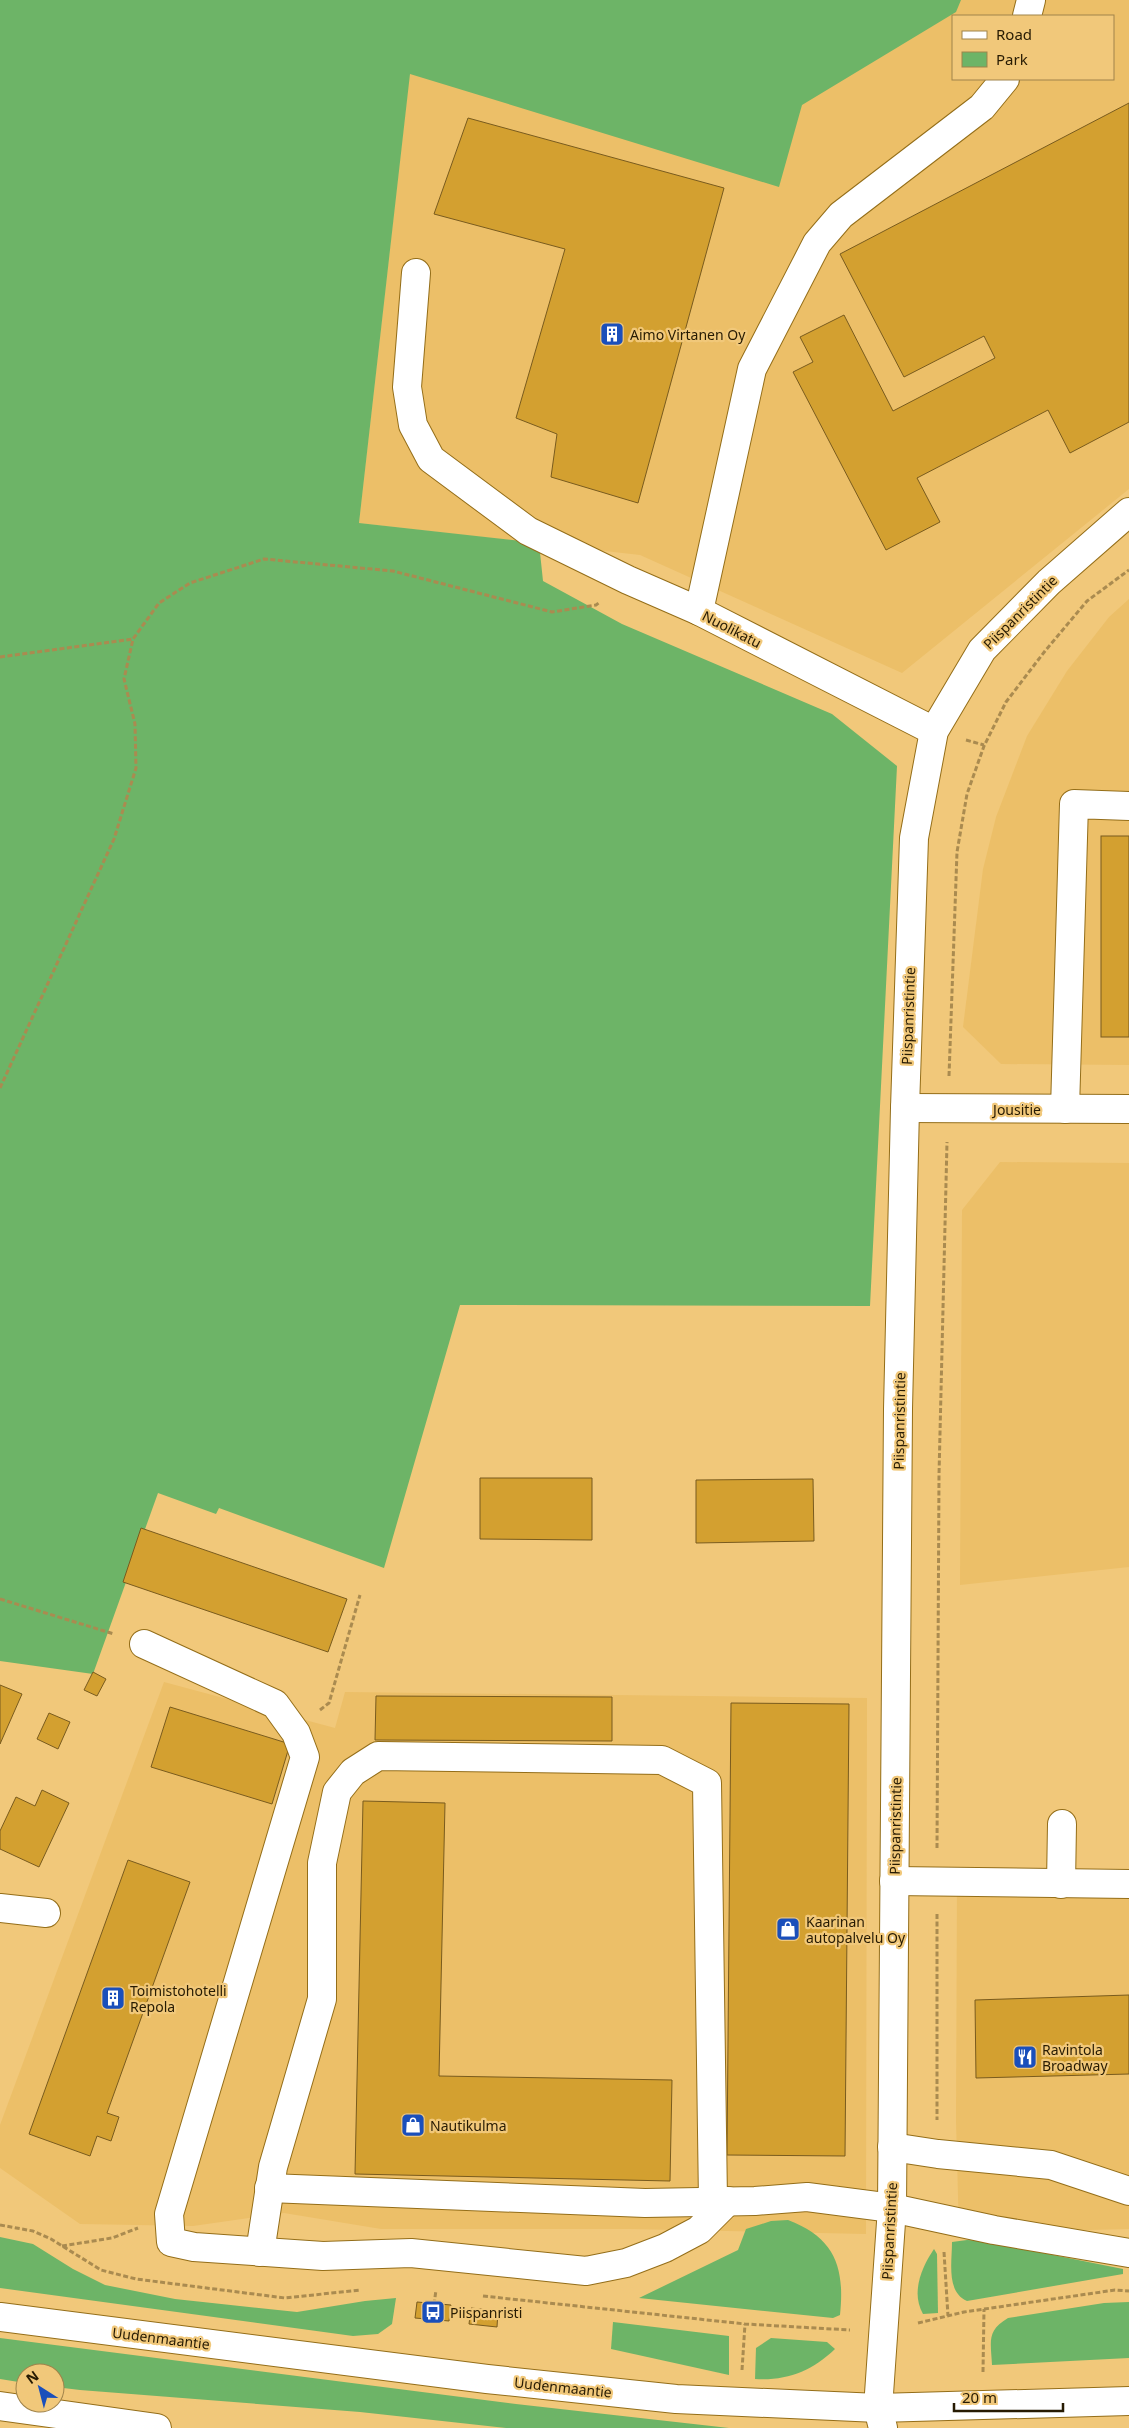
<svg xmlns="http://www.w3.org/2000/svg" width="1129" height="2428" font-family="'Noto Sans',sans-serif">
  <rect width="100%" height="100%" fill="#f1c87a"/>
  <g fill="#ecbf68" fill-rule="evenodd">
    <path d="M418 0H1129V489L902 673 640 555 359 523ZM953 16H1113V79H953Z"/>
    <path d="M1129 599V1065L1001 1064 963 1027 983 869 996 817 1027 736 1067 671 1109 617Z"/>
    <path d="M1000 1162 1129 1163V1567L960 1585 962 1210Z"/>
    <path d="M164 1682 335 1728 345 1692 867 1698 866 2234 630 2229H381L284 2213 193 2226 80 2224 0 2168V2125Z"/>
    <path d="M1129 1875V2229L959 2233 956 2121 957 1882Z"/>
  </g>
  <g fill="#6db467">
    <path d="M0 0H961L956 12 802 105 779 187 410 74 359 523 539 543 543 581 622 624 832 714 897 766 870 1306 460 1305 384 1568 219 1508 216 1514 158 1493 93 1674 0 1661Z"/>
    <path d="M788 2220C835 2238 845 2267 840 2315L833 2318 639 2298 738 2250 746 2229 771 2221Z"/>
    <path d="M0 2237 33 2244 73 2269 105 2285 175 2299 297 2312 365 2301 396 2298 392 2324 378 2334 353 2336 0 2288Z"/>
    <path d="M967 2240 984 2241 1123 2269V2274L967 2301C946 2292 952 2262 952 2242Z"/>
    <path d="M934 2249 937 2254 938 2313 923 2314C911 2293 921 2268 934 2249Z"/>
    <path d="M1129 2302V2358L992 2365C991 2342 986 2331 1008 2318L1104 2303Z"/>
    <path d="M613 2322 729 2336V2375L611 2349Z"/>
    <path d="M0 2338 516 2404 729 2428H506L360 2412 80 2390 55 2387V2373H25V2383L0 2379Z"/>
    <path d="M771 2338 827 2342 835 2349C812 2371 787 2381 755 2379L756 2348Z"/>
  </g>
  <g fill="#d3a030" stroke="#795b1e">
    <path d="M1129 103V422L1070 453 1048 410 917 478 940 522 886 550 793 372 813 362 800 337 844 315 893 411 995 358 984 336 904 377 840 254Z"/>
    <path d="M468 118 724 188 638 503 551 477 557 434 516 418 565 249 434 214Z"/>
    <rect x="1101" y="836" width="28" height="201"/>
    <path d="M480 1478H592V1540L480 1539Z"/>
    <path d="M813 1479 814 1541 696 1543V1480Z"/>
    <path d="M141 1528 347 1599 328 1652 123 1582Z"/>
    <path d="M93 1672 106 1679 97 1696 84 1690Z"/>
    <path d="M0 1685 22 1694 0 1744Z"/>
    <path d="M376 1696 612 1697V1741L375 1740Z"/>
    <path d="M731 1703 849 1704 845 2156 727 2155Z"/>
    <path d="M170 1707 290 1744 272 1804 151 1767Z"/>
    <path d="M49 1713 70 1722 58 1749 37 1739Z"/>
    <path d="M42 1790 69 1803 39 1867 0 1849V1831L16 1797 35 1806Z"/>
    <path d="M363 1801 445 1803 439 2076 672 2080 670 2181 355 2174Z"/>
    <path d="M128 1860 190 1882 107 2113 119 2117 111 2141 97 2136 90 2156 29 2134Z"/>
    <path d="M1129 1995V2074L976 2078 975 2000Z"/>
    <path d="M417 2302 451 2305 449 2321 415 2318Z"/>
    <path d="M471 2308 498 2311 497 2327 469 2324Z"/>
  </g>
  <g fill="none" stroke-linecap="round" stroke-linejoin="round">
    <g stroke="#946e19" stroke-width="30">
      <g id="minor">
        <path d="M1027 16 1031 0"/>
        <path d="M416 273 407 387 413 425 431 459 528 531 628 580 699 611 934 731"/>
        <path d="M699 611 752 369 817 243 841 215 982 107 1005 79"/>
        <path d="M905 1108 1129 1109"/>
        <path d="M1065 1109 1074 804 1129 806"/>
        <path d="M144 1644 275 1704 296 1733 305 1757 169 2214 171 2242 194 2247 323 2256 411 2253 586 2271 626 2263 665 2248 699 2230 728 2201"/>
        <path d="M894 1881 1129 1884"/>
        <path d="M1061 1884 1062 1824"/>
        <path d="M0 1908 46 1913"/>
        <path d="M892 2147 938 2154 1051 2165 1129 2191"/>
        <path d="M269 2188 645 2203 755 2201 807 2197 892 2208 994 2230 1129 2253"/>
        <path d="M260 2252 273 2167 322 1999V1863L337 1792 353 1772 378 1756 662 1760 707 1783 713 2201"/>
        <path d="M883 2428 878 2408 892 2208 898 1409 905 1108 914 838 934 731 982 650 1049 582 1129 512"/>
      </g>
    </g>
    <g stroke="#946e19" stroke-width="30">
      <g id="major">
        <path d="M0 2317 487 2379 676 2399 878 2408 1129 2401"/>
        <path d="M0 2406 157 2428"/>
      </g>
    </g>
    <g stroke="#aa8b50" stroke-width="3" stroke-dasharray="5 2.5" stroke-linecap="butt">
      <path d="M0 657 133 639"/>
      <path d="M966 740 984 745"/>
      <path d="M949 1076 957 852 967 794 984 746 1006 702 1045 651 1087 601 1129 570"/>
      <path d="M0 1088 114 839 136 768 135 724 124 679 133 639 159 603 190 583 264 559 393 571 552 612 596 605 600 602"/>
      <path d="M0 1599 114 1634"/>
      <path d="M320 1710 329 1703 360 1595"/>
      <path d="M937 1848 939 1475 947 1142"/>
      <path d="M937 1914V2120"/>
      <path d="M0 2225 33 2231 51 2239 101 2270 136 2279 285 2298 360 2290"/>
      <path d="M62 2246 112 2238 138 2228"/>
      <path d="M944 2252 948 2316"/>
      <path d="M483 2296 745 2324 850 2330"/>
      <path d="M433 2312 436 2290"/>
      <path d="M918 2323 964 2312 1115 2290 1129 2291"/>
      <path d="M742 2370 745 2324"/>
      <path d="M983 2372 984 2309"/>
    </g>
    <use href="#minor" stroke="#fff" stroke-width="28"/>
    <use href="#major" stroke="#fff" stroke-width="28"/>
  </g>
  <defs>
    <g id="building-square" transform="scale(1.25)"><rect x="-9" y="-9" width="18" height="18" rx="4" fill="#1a4fbb" stroke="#f1c87a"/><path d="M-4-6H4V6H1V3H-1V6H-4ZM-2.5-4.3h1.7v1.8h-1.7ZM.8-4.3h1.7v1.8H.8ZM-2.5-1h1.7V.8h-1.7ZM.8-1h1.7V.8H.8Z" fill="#fff"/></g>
    <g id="shop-square" transform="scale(1.25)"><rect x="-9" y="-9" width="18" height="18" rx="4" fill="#1a4fbb" stroke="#f1c87a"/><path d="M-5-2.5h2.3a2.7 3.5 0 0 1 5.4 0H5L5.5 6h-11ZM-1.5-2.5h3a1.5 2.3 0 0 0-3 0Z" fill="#fff"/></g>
    <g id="restaurant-square" transform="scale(1.25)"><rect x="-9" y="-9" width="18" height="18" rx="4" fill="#1a4fbb" stroke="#f1c87a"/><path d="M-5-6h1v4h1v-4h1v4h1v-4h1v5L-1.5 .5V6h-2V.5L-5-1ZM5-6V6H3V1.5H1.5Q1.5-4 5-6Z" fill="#fff"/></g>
    <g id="bus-square" transform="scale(1.25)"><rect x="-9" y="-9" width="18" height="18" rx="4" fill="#1a4fbb" stroke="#f1c87a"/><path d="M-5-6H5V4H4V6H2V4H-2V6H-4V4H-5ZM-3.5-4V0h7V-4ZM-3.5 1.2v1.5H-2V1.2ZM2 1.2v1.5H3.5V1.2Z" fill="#fff"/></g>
  </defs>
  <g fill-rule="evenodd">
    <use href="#building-square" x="612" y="334"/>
    <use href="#shop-square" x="788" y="1929"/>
    <use href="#building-square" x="113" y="1998"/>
    <use href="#restaurant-square" x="1025" y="2057"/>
    <use href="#shop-square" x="413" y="2125"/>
    <use href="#bus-square" x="433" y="2312"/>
  </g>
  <g text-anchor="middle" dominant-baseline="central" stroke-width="4.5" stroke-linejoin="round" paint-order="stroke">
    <g font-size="14" fill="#271b03" stroke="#f1c87a" text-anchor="start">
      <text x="630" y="334">Aimo Virtanen Oy</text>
      <text x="806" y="1921">Kaarinan<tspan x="806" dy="16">autopalvelu Oy</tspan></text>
      <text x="130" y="1990">Toimistohotelli<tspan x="130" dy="16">Repola</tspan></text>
      <text x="1042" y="2049">Ravintola<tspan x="1042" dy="16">Broadway</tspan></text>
      <text x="430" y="2125">Nautikulma</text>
      <text x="450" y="2312">Piispanristi</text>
    </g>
    <g font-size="14" fill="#271b03" stroke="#f1c87a">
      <text transform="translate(1020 612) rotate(-45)">Piispanristintie</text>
      <text transform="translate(732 629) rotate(27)">Nuolikatu</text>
      <text transform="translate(908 1016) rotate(-88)">Piispanristintie</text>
      <text x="1017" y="1109">Jousitie</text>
      <text transform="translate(899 1421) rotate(-89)">Piispanristintie</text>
      <text transform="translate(895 1826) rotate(-89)">Piispanristintie</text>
      <text transform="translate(889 2231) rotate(-87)">Piispanristintie</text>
      <text transform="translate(161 2338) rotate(7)">Uudenmaantie</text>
      <text transform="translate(563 2387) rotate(6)">Uudenmaantie</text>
    </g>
  </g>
  <rect x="952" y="15" width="162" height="65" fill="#f1c87a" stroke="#a0834a"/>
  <rect x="962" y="31" width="25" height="8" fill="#ffffff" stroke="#a0834a"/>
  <text x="996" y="40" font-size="15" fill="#271b03">Road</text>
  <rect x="962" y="52" width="25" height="15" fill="#6db467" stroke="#a0834a"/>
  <text x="996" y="65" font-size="15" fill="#271b03">Park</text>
  <g transform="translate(40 2388) rotate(324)"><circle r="24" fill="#f1c87a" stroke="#a0834a"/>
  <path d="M0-4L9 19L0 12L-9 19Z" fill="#1a4fbb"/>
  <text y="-8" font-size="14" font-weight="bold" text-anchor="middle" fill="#271b03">N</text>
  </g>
  <path d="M954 2403v8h109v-8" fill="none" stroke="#271b03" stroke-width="2.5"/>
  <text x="962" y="2403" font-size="15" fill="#271b03" stroke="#f1c87a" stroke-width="4" paint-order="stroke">20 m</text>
</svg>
